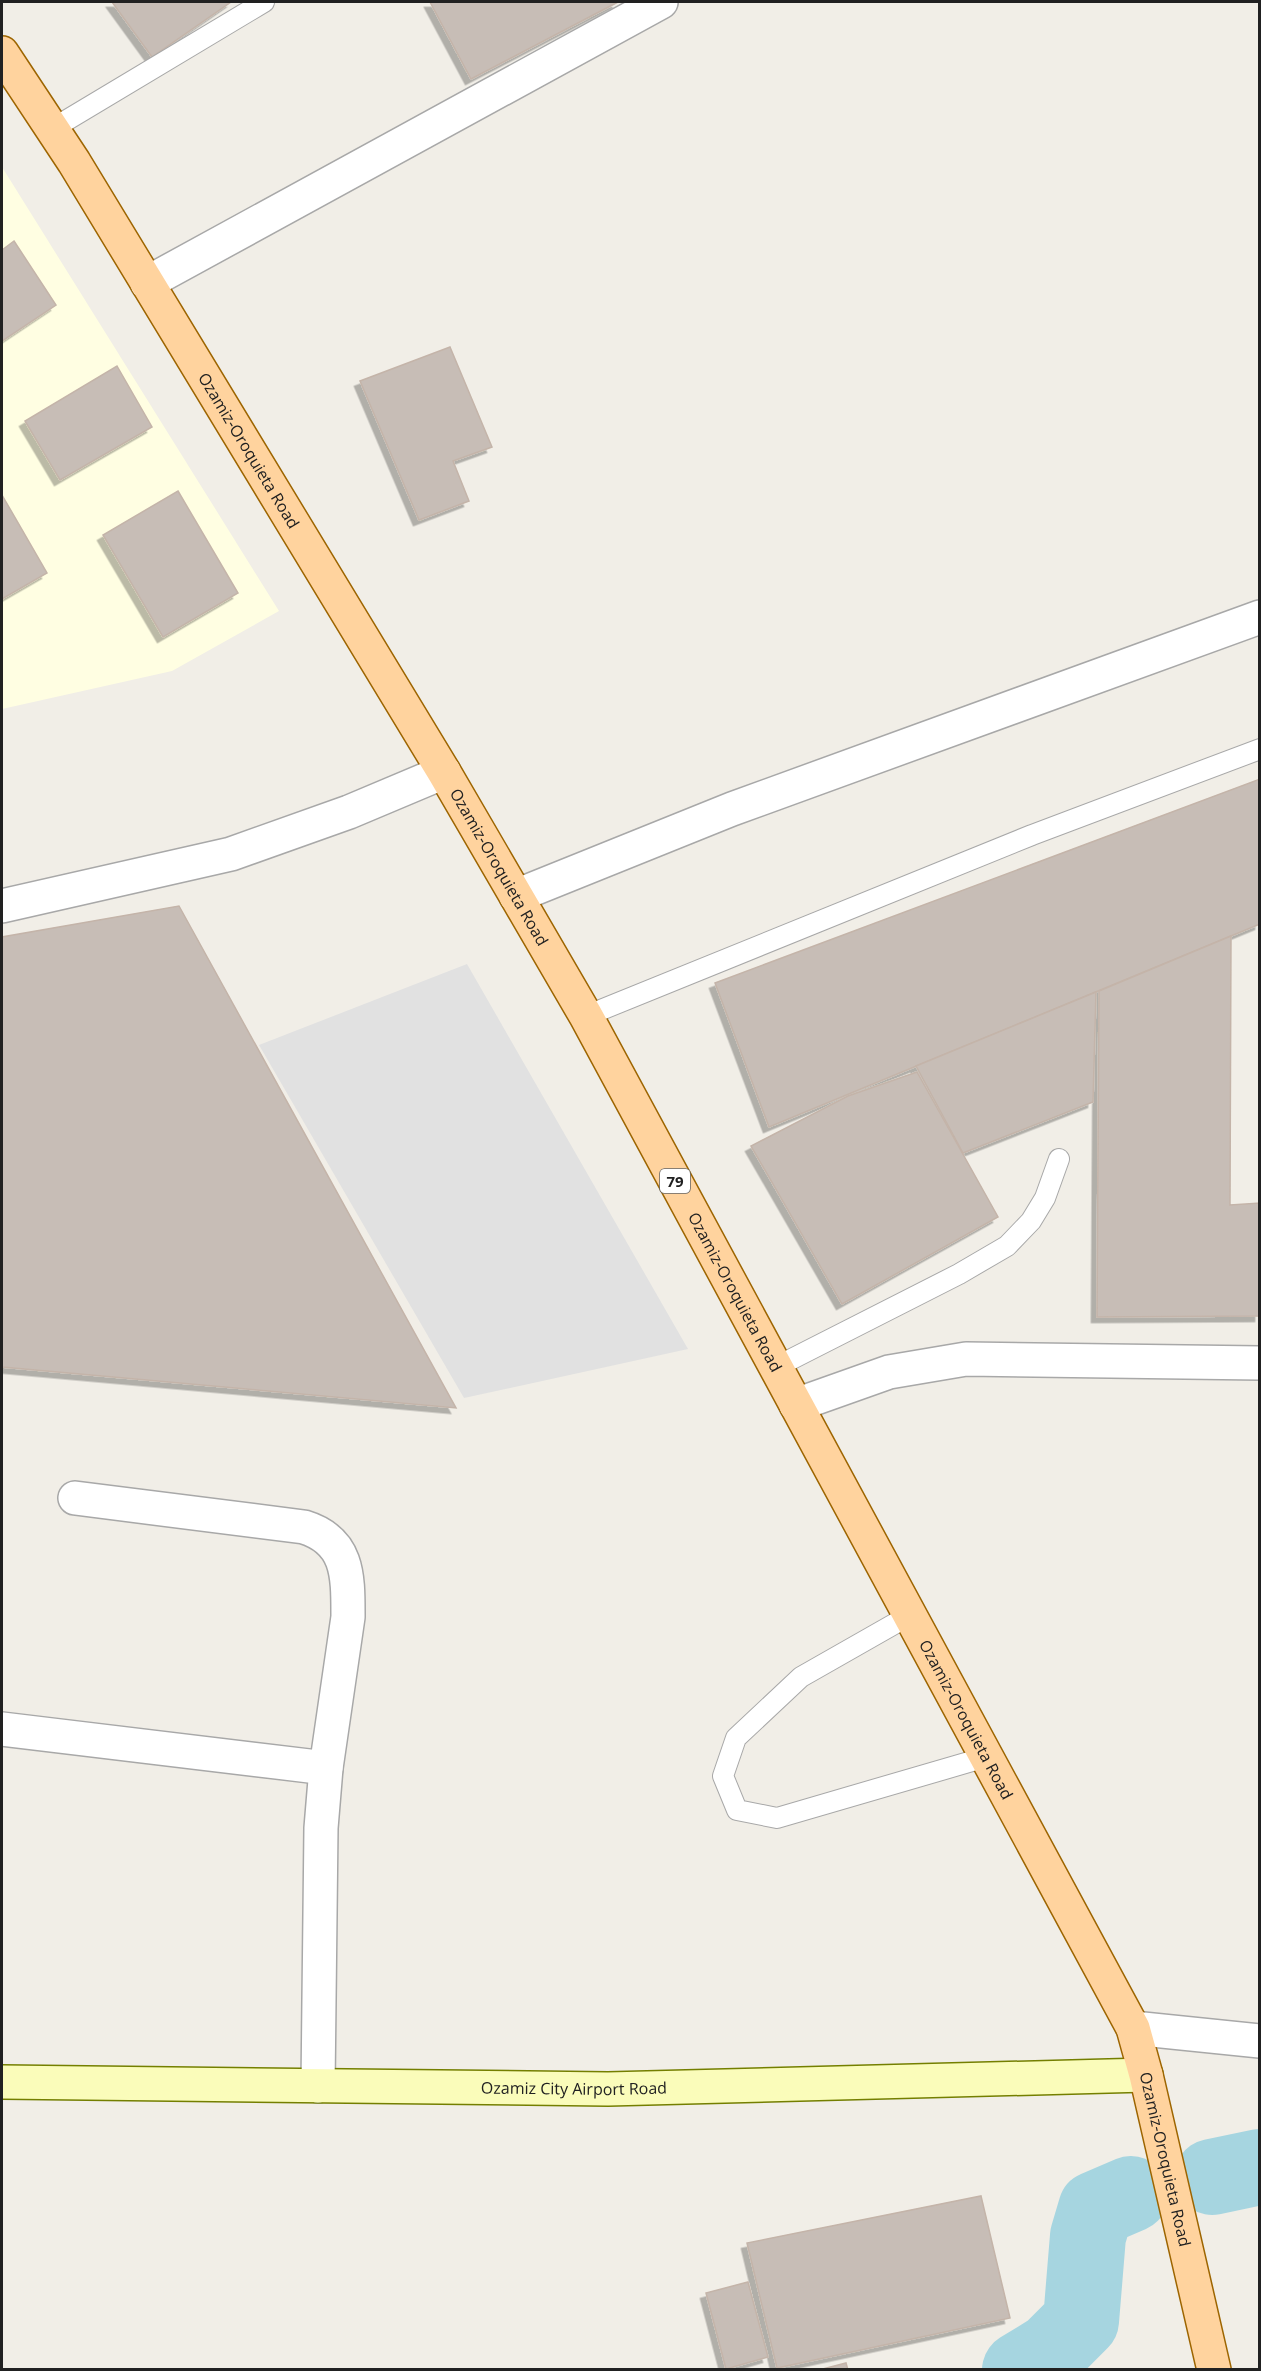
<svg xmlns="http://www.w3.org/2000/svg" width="1261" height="2371" font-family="'Open Sans',sans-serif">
  <defs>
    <filter id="shadow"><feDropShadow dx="-5.5" dy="5.5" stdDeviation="0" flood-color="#0004"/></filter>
  </defs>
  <rect width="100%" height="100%" fill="#f1eee7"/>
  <path fill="#fffee2" d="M2 167 279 611 172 671 2 709Z"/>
  <path fill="#e1e1e1" d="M467 964 688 1349 464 1398 259 1045Z"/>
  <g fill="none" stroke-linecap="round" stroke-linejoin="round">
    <g stroke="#a6d5e0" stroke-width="76">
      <path d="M1212 2177 1260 2167"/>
      <path d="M1020 2370 1051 2351 1081 2321 1088 2236 1096 2209 1131 2194"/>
    </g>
  </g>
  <g fill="#c7bdb6" stroke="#c4b4a9" stroke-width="1.5" filter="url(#shadow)">
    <path d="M112 2H231L152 57Z"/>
    <path d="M430 2H618L471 79Z"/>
    <path d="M14 241 56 305 2 341V250Z"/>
    <path d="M450 347 492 447 453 461 469 501 419 520 360 381Z"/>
    <path d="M117 366 152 427 60 480 25 421Z"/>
    <path d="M178 491 238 593 163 637 103 535Z"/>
    <path d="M2 495 47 573 2 599Z"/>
    <path d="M1260 779V924L769 1127 715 983Z"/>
    <path d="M179 906 456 1408 2 1367V937Z"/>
    <path d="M1231 936 1230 1205 1260 1203V1316L1097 1317 1099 991Z"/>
    <path d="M1096 992 1093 1102 963 1153 916 1066Z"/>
    <path d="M917 1072 998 1217 842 1304 751 1146 848 1096Z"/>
    <path d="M981 2196 1010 2318 777 2368 747 2243Z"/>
    <path d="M748 2282 768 2357 726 2369 706 2293Z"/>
    <path d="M846 2363 848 2370H819Z"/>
  </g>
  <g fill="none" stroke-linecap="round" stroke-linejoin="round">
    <g stroke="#a8a8a8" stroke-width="22">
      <g id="service">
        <path d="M52 129 264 2"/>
        <path d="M586 1016 1032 835 1260 749"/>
        <path d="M776 1367 959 1274 1007 1246 1031 1221 1045 1198 1059 1159"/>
        <path d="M910 1615 801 1677 736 1738 723 1776 737 1810 777 1818 986 1757"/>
      </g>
    </g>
    <g stroke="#a8a8a8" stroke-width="36">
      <g id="minor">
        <path d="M147 283 661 2"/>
        <path d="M516 896 732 809 1260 617"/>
        <path d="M2 906 231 854 349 812 444 772"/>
        <path d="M796 1405 889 1372 966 1359 1260 1363"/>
        <path d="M75 1498 304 1527C349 1541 348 1576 348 1617L326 1768 321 1828 318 2086"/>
        <path d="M2 1729 326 1768"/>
      </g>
    </g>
    <g stroke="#a8a8a8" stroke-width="36">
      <path id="tertiary" d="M1133 2028 1260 2041"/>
    </g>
    <g stroke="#747f00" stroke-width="36">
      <g id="secondary">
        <path id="s1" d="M2 2082 608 2089 1146 2075"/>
      </g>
    </g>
    <g stroke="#9d6500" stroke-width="36">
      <g id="primary">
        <path id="s2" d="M2 53 74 162 444 772 586 1016 1133 2028 1146 2075 1214 2370"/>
      </g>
    </g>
    <use href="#service" stroke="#fff" stroke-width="20"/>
    <use href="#minor" stroke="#fff" stroke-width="33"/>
    <use href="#tertiary" stroke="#fff" stroke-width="33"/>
    <use href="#secondary" stroke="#fafcba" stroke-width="33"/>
    <use href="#primary" stroke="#ffd39e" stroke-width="33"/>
  </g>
  <g text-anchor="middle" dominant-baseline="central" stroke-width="5" stroke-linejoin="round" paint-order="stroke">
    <rect fill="#fff" stroke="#646464" stroke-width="1.5" x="660" y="1169" width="30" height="24" rx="4.5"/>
    <g font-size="15" font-weight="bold" fill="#212121">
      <text x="675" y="1181">79</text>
    </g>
    <g font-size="16" fill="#212121" stroke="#fff">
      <text stroke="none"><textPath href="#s2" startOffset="468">Ozamiz-Oroquieta Road</textPath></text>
      <text stroke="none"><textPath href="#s2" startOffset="954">Ozamiz-Oroquieta Road</textPath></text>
      <text stroke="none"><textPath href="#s2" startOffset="1440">Ozamiz-Oroquieta Road</textPath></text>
      <text stroke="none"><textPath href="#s2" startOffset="1926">Ozamiz-Oroquieta Road</textPath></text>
      <text stroke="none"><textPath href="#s1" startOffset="572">Ozamiz City Airport Road</textPath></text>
      <text stroke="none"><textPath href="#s2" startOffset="2412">Ozamiz-Oroquieta Road</textPath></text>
    </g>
  </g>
  <rect width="1261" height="2371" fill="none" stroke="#212121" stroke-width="6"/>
</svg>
